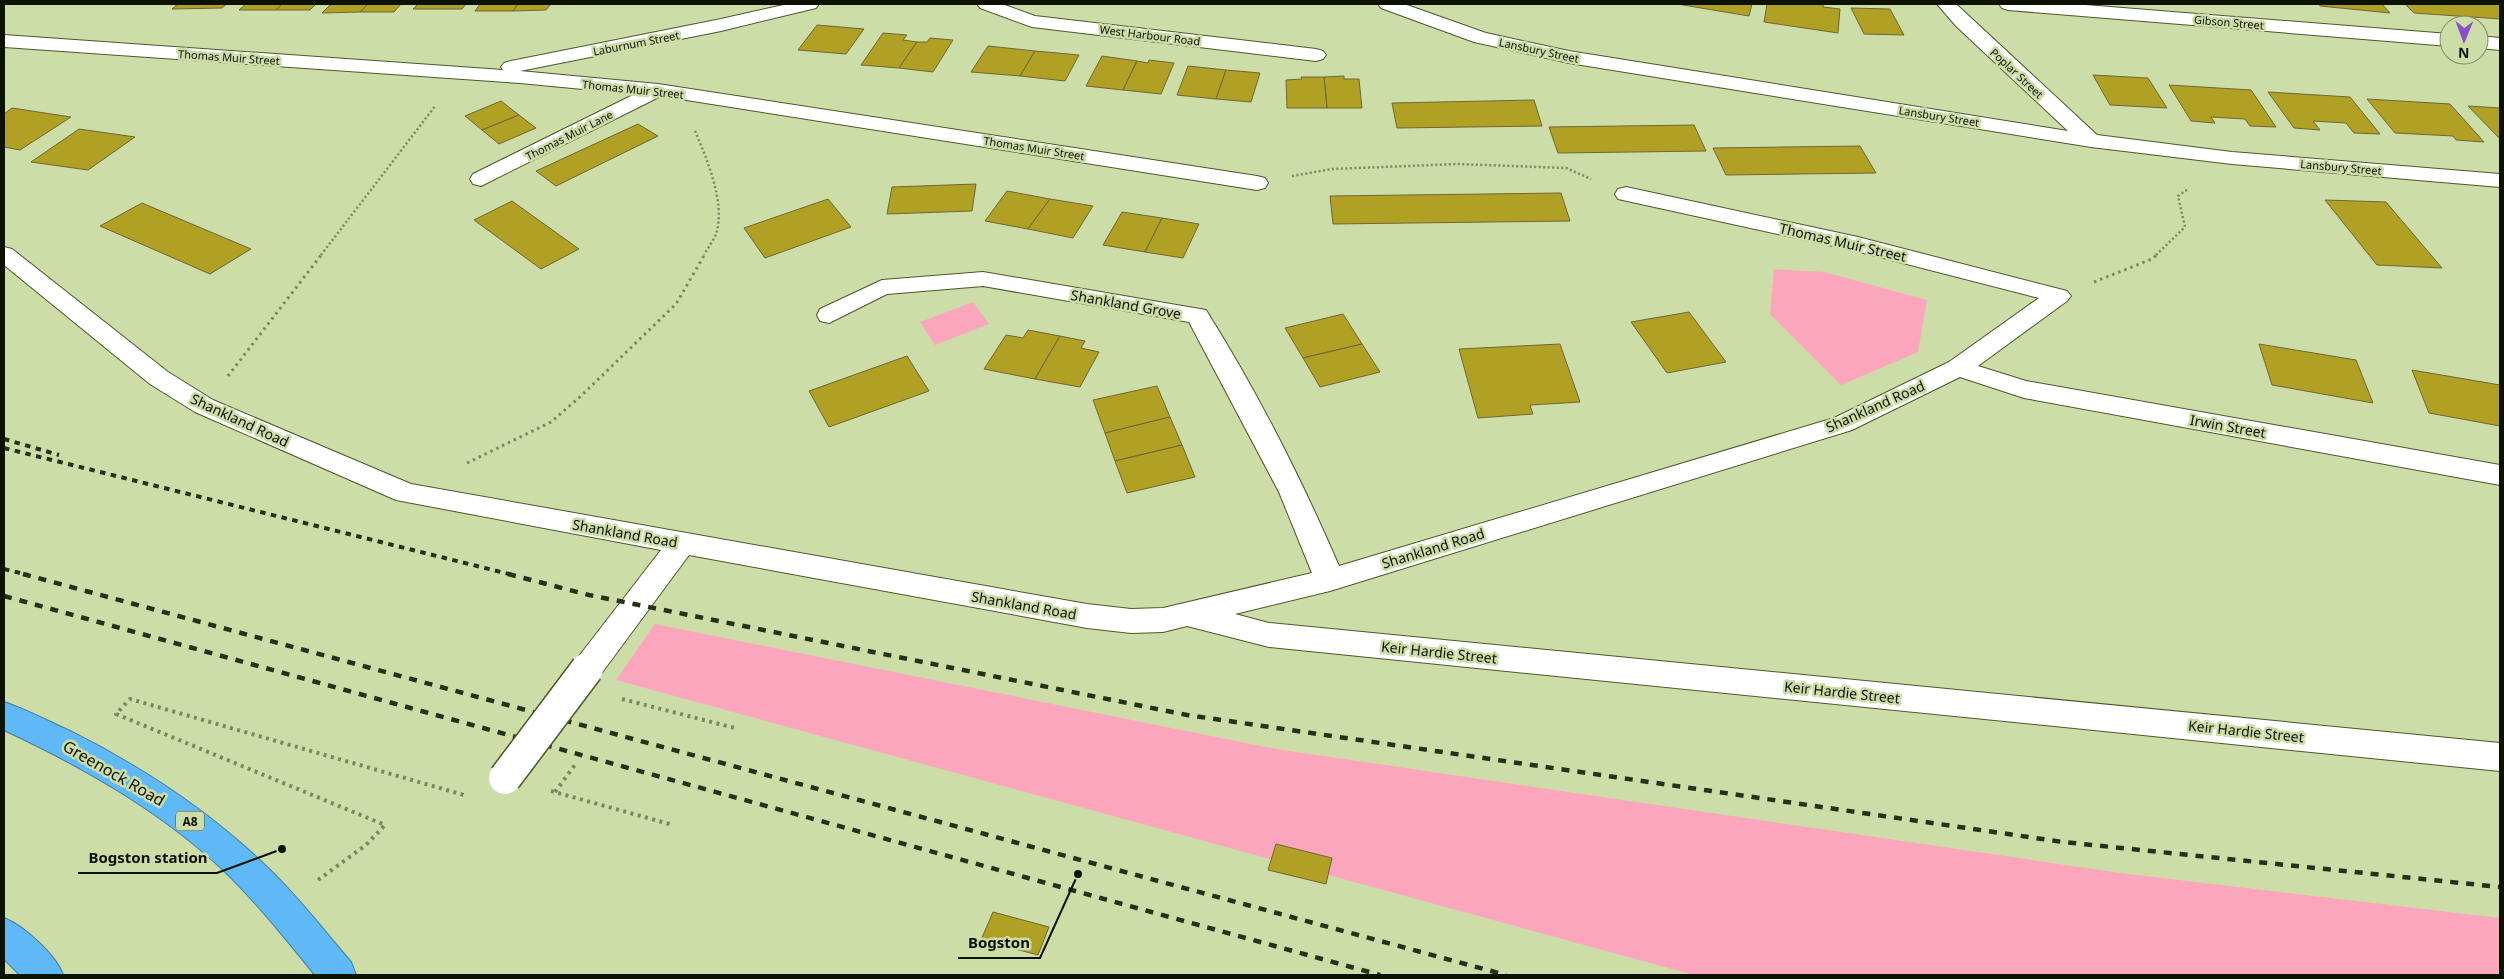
<svg xmlns="http://www.w3.org/2000/svg" width="2504" height="979" font-family="'Noto Sans',sans-serif">
  <rect width="100%" height="100%" fill="#cddda8"/>
  <g fill="#fba6bd">
    <path d="M1774 269 1824 272 1927 300 1918 352 1841 385 1770 314Z"/>
    <path d="M973 302 989 324 935 345 920 322Z"/>
    <path d="M655 624 1276 749 2120 873 2500 918V975H1694L616 680Z"/>
  </g>
  <g fill="#b0a024" stroke="#6e6734">
    <path d="M178 4H227L222 8 172 9Z"/>
    <path d="M246 4H282L276 10H239Z"/>
    <path d="M282 4H316L310 10H276Z"/>
    <path d="M331 4H368L360 12 322 13Z"/>
    <path d="M368 4H401L394 12H360Z"/>
    <path d="M418 4H466L462 9H413Z"/>
    <path d="M480 4H518L513 11H475Z"/>
    <path d="M518 4H551L546 10 513 11Z"/>
    <path d="M1677 4H1752L1749 16Z"/>
    <path d="M1767 4H1823V7L1840 9 1838 33 1764 22Z"/>
    <path d="M2319 4H2382L2390 13 2320 6Z"/>
    <path d="M2405 4H2500V19L2414 13Z"/>
    <path d="M1851 8 1890 9 1904 35 1864 34Z"/>
    <path d="M817 25 864 29 846 54 798 50Z"/>
    <path d="M883 33 907 35 903 40 917 42 899 68 861 65Z"/>
    <path d="M930 38 953 40 933 72 899 68 917 42H927Z"/>
    <path d="M988 46 1035 51 1020 76 971 72Z"/>
    <path d="M1035 51 1079 55 1065 81 1020 76Z"/>
    <path d="M1102 56 1137 61 1123 90 1086 86Z"/>
    <path d="M1149 60 1174 63 1161 94 1123 90 1137 61 1148 63Z"/>
    <path d="M1188 66 1226 70 1216 99 1177 95Z"/>
    <path d="M1226 70 1260 73 1251 102 1216 99Z"/>
    <path d="M2093 75 2148 78 2167 108 2110 105Z"/>
    <path d="M1344 76V79H1359L1362 108H1327L1324 77Z"/>
    <path d="M1301 77H1324L1327 108H1287L1286 80 1302 79Z"/>
    <path d="M2169 85 2251 90 2276 127 2250 126 2245 119 2211 117 2215 123 2191 121Z"/>
    <path d="M2268 92 2350 97 2380 134 2354 133 2346 123 2313 121 2320 130 2294 128Z"/>
    <path d="M2367 99 2450 104 2484 142 2456 140 2453 136 2395 133Z"/>
    <path d="M1534 100 1542 126 1397 128 1392 103Z"/>
    <path d="M501 101 519 115 482 130 465 116Z"/>
    <path d="M2468 106 2500 108V139Z"/>
    <path d="M12 108 71 117 20 150 4 147V114Z"/>
    <path d="M519 115 536 128 499 144 482 130Z"/>
    <path d="M638 124 658 136 556 186 536 171Z"/>
    <path d="M1694 125 1706 151 1558 153 1549 127Z"/>
    <path d="M79 129 135 137 88 170 31 162Z"/>
    <path d="M1860 146 1876 173 1726 175 1713 148Z"/>
    <path d="M976 184 972 211 887 214 892 187Z"/>
    <path d="M1007 191 1050 199 1028 229 985 221Z"/>
    <path d="M1561 193 1570 221 1333 224 1330 196Z"/>
    <path d="M828 199 851 227 765 258 744 228Z"/>
    <path d="M1050 199 1093 206 1073 238 1028 229Z"/>
    <path d="M2325 200 2386 202 2442 268 2377 265Z"/>
    <path d="M512 201 579 249 541 269 474 220Z"/>
    <path d="M142 203 251 249 210 274 100 226Z"/>
    <path d="M1122 212 1162 218 1145 252 1103 245Z"/>
    <path d="M1162 218 1199 224 1183 258 1145 252Z"/>
    <path d="M1689 312 1726 362 1667 373 1631 322Z"/>
    <path d="M1343 314 1362 344 1303 358 1285 328Z"/>
    <path d="M1028 330 1060 336 1035 379 984 369 1006 335 1023 338Z"/>
    <path d="M1060 336 1085 341 1081 348 1099 352 1080 387 1035 379Z"/>
    <path d="M1362 344 1380 372 1320 387 1303 358Z"/>
    <path d="M1560 344 1580 402 1530 405 1533 414 1478 418 1459 349Z"/>
    <path d="M2259 344 2356 360 2373 403 2272 385Z"/>
    <path d="M907 356 929 391 829 427 809 391Z"/>
    <path d="M2412 370 2500 385V426L2429 413Z"/>
    <path d="M1157 386 1170 417 1105 433 1093 400Z"/>
    <path d="M1170 417 1182 445 1115 461 1105 433Z"/>
    <path d="M1182 445 1195 477 1127 493 1115 461Z"/>
    <path d="M1276 844 1332 858 1326 884 1268 870Z"/>
    <path d="M993 912 1049 927 1038 955 981 940Z"/>
  </g>
  <g fill="none" stroke-linecap="round" stroke-linejoin="round">
    <g stroke="#4b5829" stroke-width="2">
      <g id="minor">
        <path d="M788 4H819L816 8 721 31 520 71 658 84 1257 176 1265 178 1268 183 1265 188 1257 190 661 96 481 186 473 184 470 179 473 174 635 94 520 83 4 47V35L503 70 501 67 504 63 511 61 721 19Z"/>
        <path d="M977 4H1002L1035 16 1316 49 1323 51 1326 55 1323 59 1316 61 1032 27 980 8Z"/>
        <path d="M1378 4H1404L1486 33 1569 51 2068 131 1956 26 1937 4H1956L2097 135 2232 152 2500 174V187L2232 164 2091 147 1569 63 1474 42 1381 8Z"/>
        <path d="M1999 4H2073L2449 34V46L2008 10 2002 8Z"/>
        <path d="M2479 36 2500 38V50L2479 48Z"/>
        <path d="M1626 187 1858 237 2067 291 2071 296 2067 301 1978 366 2026 381 2500 465V485L2024 398 1960 377 1852 430 1330 591 1235 614 1269 623 2500 743V771L1269 647 1187 626 1163 632 1131 633 1087 628 689 555 598 678 587 682 576 678 572 669 576 660 661 550 396 500 195 412 150 384 4 265V247L12 249 168 372 213 400 411 484 1087 604 1131 609 1163 608 1312 573 1279 492 1189 322 983 286 887 294 829 323 820 321 817 315 820 309 882 280 983 272 1206 310C1257 391 1301 478 1339 566L1834 418 1949 362 2039 298 1856 251 1618 199 1615 194 1618 189Z"/>
      </g>
    </g>
    <g stroke="#437ea1" stroke-width="2">
      <g id="highway">
        <path d="M4 702C27 710 48 721 70 731 144 768 212 813 271 871 300 899 325 932 351 962L356 975H315C285 938 255 900 220 867 157 809 81 766 4 730Z"/>
        <path d="M4 918C24 926 56 955 63 975H20L4 959Z"/>
      </g>
    </g>
    <g stroke="#7c8762" stroke-width="2.5" stroke-dasharray="2 2.5" stroke-linecap="butt">
      <path d="M695 131C707 159 726 204 716 234 713 241 708 248 704 255"/>
      <path d="M1292 176 1332 169 1458 164 1566 168 1591 179"/>
      <path d="M321 255 436 105"/>
      <path d="M2156 255 2185 227 2178 196 2188 189"/>
    </g>
    <g stroke="#7c8762" stroke-width="3" stroke-dasharray="2.5 4" stroke-linecap="butt">
      <path d="M2094 282 2152 259 2158 254"/>
      <path d="M228 376 322 254"/>
      <path d="M467 463 551 422 582 395 676 304 705 254"/>
    </g>
    <g stroke="#7c8762" stroke-width="4" stroke-dasharray="3 4.5" stroke-linecap="butt">
      <path d="M622 699 735 728"/>
      <path d="M551 791 673 825"/>
      <path d="M318 880 366 845 385 825 116 714 130 699 464 795"/>
    </g>
    <use href="#minor" fill="#fff" fill-rule="evenodd"/>
    <use href="#highway" fill="#60b9f7" fill-rule="evenodd"/>
    <g stroke="#29301a" stroke-width="4" stroke-dasharray="5.5 5.5" stroke-linecap="butt">
      <path d="M4 439 59 455"/>
      <path d="M4 448 513 575"/>
      <path d="M4 569 28 575"/>
    </g>
    <g stroke="#29301a" stroke-width="4.5" stroke-dasharray="8 8" stroke-linecap="butt">
      <path d="M23 574 1506 975"/>
      <path d="M508 574 589 595 1187 715 2063 842 2500 887"/>
      <path d="M4 596 1380 975"/>
    </g>
    <g stroke="#4b5829" stroke-width="35" stroke-linecap="butt">
      <path id="minor-bridge" d="M505 778 587 669"/>
    </g>
    <path stroke="#7c8762" stroke-width="4" stroke-dasharray="3 4.5" stroke-linecap="butt" d="M555 792 577 762"/>
    <use href="#minor-bridge" stroke="#fff" stroke-width="32"/>
  </g>
  <g text-anchor="middle" dominant-baseline="central" stroke-width="5" stroke-linejoin="round" paint-order="stroke">
    <g font-size="11" fill="#0c1101" stroke="#cddda8">
      <text transform="translate(2229 22) rotate(5)">Gibson Street</text>
      <text transform="translate(1150 35) rotate(7)">West Harbour Road</text>
      <text transform="translate(636 43) rotate(-11)">Laburnum Street</text>
      <text transform="translate(1539 50) rotate(12)">Lansbury Street</text>
      <text transform="translate(229 57) rotate(4)">Thomas Muir Street</text>
      <text transform="translate(2017 73) rotate(43)">Poplar Street</text>
      <text transform="translate(633 89) rotate(6)">Thomas Muir Street</text>
      <text transform="translate(1939 116) rotate(9)">Lansbury Street</text>
      <text transform="translate(569 135) rotate(-27)">Thomas Muir Lane</text>
      <text transform="translate(1034 148) rotate(9)">Thomas Muir Street</text>
      <text transform="translate(2341 167) rotate(5)">Lansbury Street</text>
    </g>
    <rect fill="#cddda8" stroke="#464e33" stroke-width="1" x="176" y="811.5" width="28" height="19" rx="4"/>
    <g font-size="12" font-weight="bold" fill="#0c1101">
      <text x="190" y="821">A8</text>
    </g>
    <g font-size="14" fill="#0c1101" stroke="#cddda8">
      <text transform="translate(1843 242) rotate(13)">Thomas Muir Street</text>
      <text transform="translate(1126 304) rotate(10)">Shankland Grove</text>
      <text transform="translate(1875 406) rotate(-24)">Shankland Road</text>
      <text transform="translate(240 420) rotate(25)">Shankland Road</text>
      <text transform="translate(2228 426) rotate(10)">Irwin Street</text>
      <text transform="translate(625 533) rotate(10)">Shankland Road</text>
      <text transform="translate(1433 548) rotate(-17)">Shankland Road</text>
      <text transform="translate(1024 605) rotate(10)">Shankland Road</text>
      <text transform="translate(1439 652) rotate(6)">Keir Hardie Street</text>
      <text transform="translate(1842 692) rotate(6)">Keir Hardie Street</text>
      <text transform="translate(2246 731) rotate(6)">Keir Hardie Street</text>
    </g>
    <g font-size="16" fill="#0c1101" stroke="#cddda8">
      <text transform="translate(114 773) rotate(30)">Greenock Road</text>
    </g>
  </g>
  <path fill="none" stroke="#0c1101" stroke-width="2" d="M282 849L217 873H78M1078 874L1040 958H958"/>
  <g fill="#0c1101" stroke="#cddda8" stroke-width="2">
    <circle cx="282" cy="849" r="5"/>
    <circle cx="1078" cy="874" r="5"/>
  </g>
  <g font-size="15" text-anchor="middle" font-weight="bold" fill="#0c1101" stroke="#cddda8" stroke-width="5" stroke-linejoin="round" paint-order="stroke">
    <text x="148" y="863">Bogston station</text>
    <text x="999" y="948">Bogston</text>
  </g>
  <rect width="2504" height="979" fill="none" stroke="#0c1101" stroke-width="10"/>
  <g transform="translate(2464 40) rotate(181)"><circle r="24" fill="#cddda8" stroke="#808b65"/>
  <path d="M0-4L9 19L0 12L-9 19Z" fill="#8851c9"/>
  <text y="-8" font-size="14" font-weight="bold" text-anchor="middle" fill="#0c1101">N</text>
  </g>
</svg>
